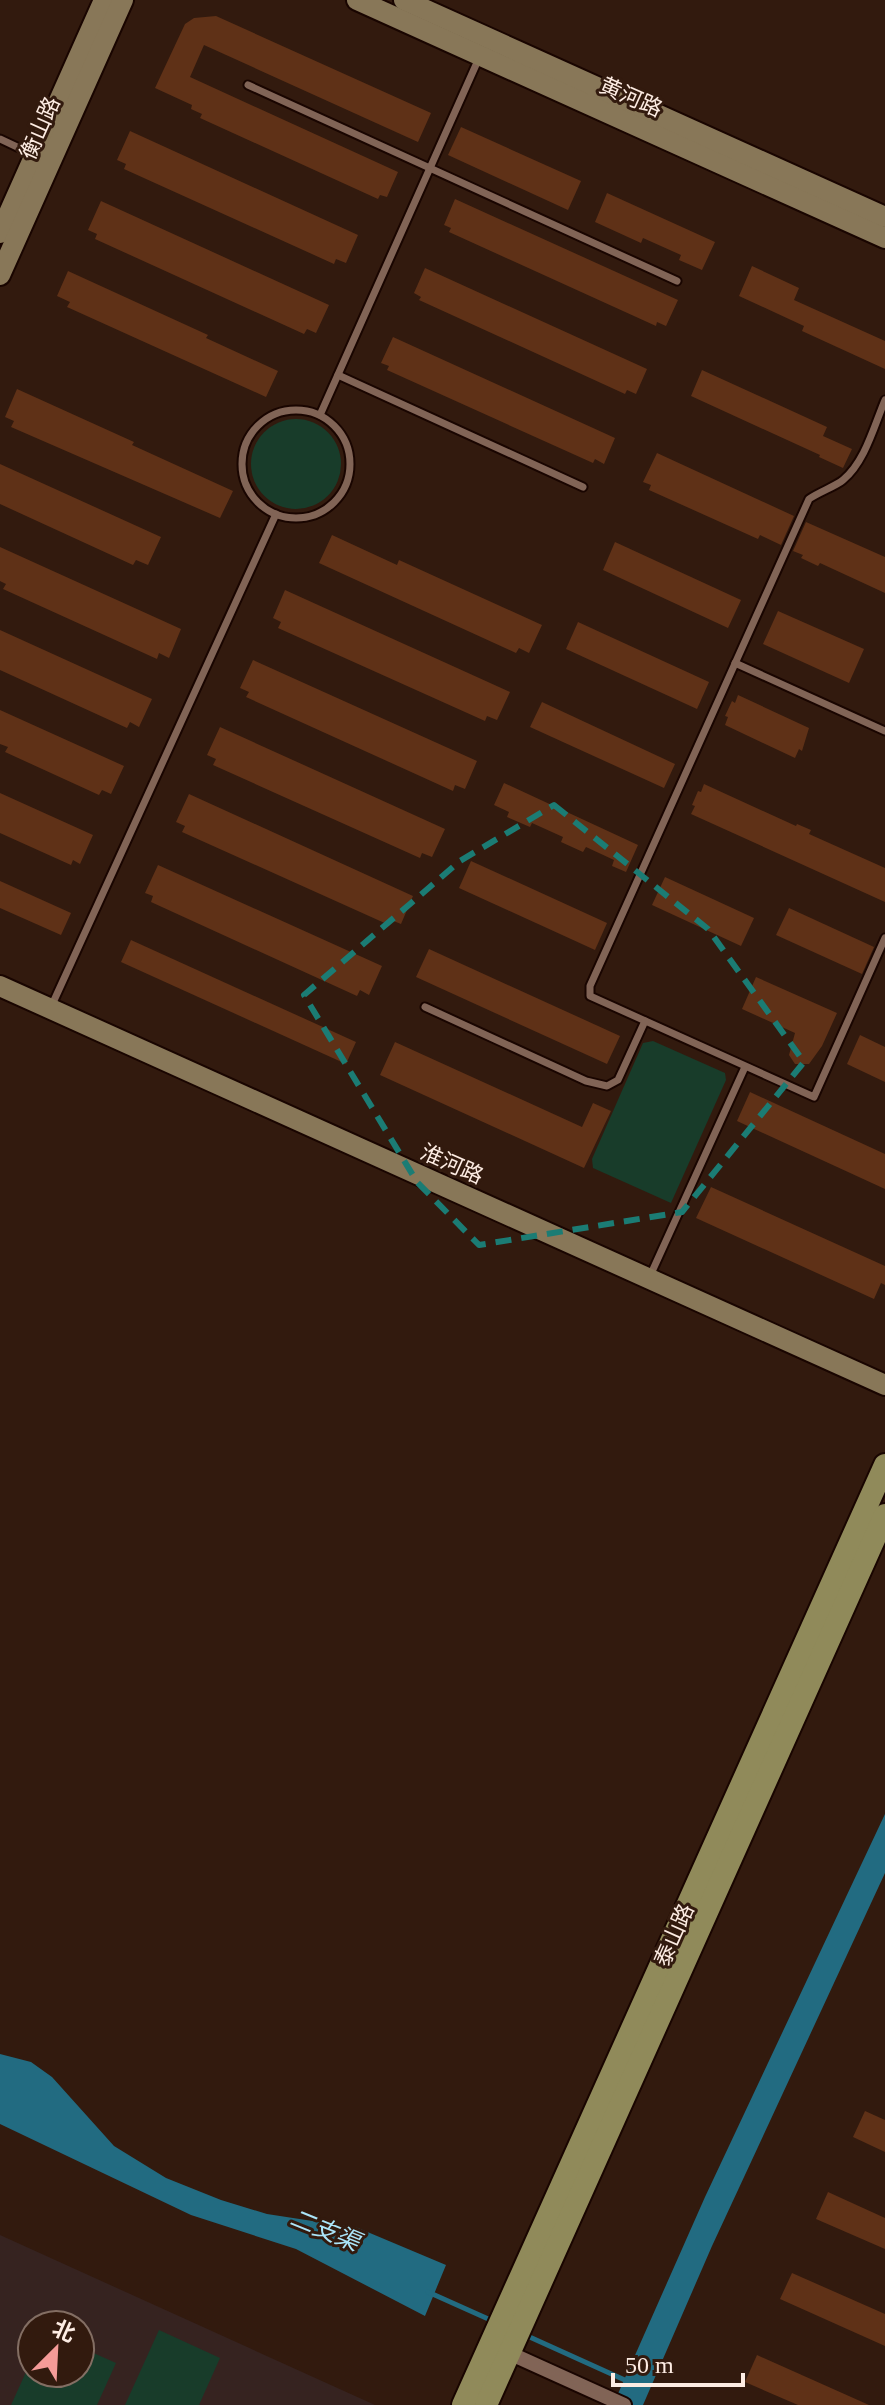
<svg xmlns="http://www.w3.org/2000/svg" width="885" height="2405" font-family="'Times New Roman','Noto Sans SC',serif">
  <rect width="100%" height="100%" fill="#321a0e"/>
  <path fill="#362320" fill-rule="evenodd" d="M0 2235 375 2405H0ZM32 2325H80V2373H32Z"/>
  <g fill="#183c2a">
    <circle cx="296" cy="464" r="45"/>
    <path d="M653 1041 725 1073 726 1080 671 1203 593 1168 592 1159 643 1043Z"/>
    <path d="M159 2330 220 2358 199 2405H125Z"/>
    <path d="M80 2347 116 2363 97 2405H11L32 2359V2373H80Z"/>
  </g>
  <g fill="#226b81">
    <path d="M885 1814V1873L712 2246 643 2405H613L705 2197Z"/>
    <path d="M0 2054 31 2062 52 2077 114 2146 166 2178 221 2200 267 2214 358 2228 446 2265 425 2316 296 2249 191 2215 0 2124Z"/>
  </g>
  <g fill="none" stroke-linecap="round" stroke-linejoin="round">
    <g stroke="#226b81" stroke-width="5">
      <path d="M428 2292 495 2322"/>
      <path d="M523 2334 627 2381"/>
    </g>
  </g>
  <g fill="#5f3117">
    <path d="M216 16 431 113 418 142 204 45 190 77 398 172 387 197 380 195 378 199 200 118 202 114 191 109 192 105 155 88 185 24 194 18Z"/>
    <path d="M461 127 581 181 568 210 448 155Z"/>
    <path d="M130 131 358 235 346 263 336 259 334 264 124 169 126 164 117 160Z"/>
    <path d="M607 193 715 242 702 270 679 260 681 255 643 238 641 243 595 222Z"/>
    <path d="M455 199 678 300 666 326 657 322 656 326 449 232 451 228 444 225Z"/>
    <path d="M101 201 329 305 316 333 307 329 304 334 95 239 97 234 88 230Z"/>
    <path d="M752 266 799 288 794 300 885 341V369L802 331 804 326 739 296Z"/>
    <path d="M425 268 647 369 636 394 627 390 625 394 419 300 421 297 414 293Z"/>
    <path d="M68 271 208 335 206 338 278 371 266 397 67 307 70 302 57 296Z"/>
    <path d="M393 337 615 438 604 464 595 459 593 463 387 370 389 366 381 363Z"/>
    <path d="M702 370 827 427 823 436 852 449 843 468 819 457 820 455 691 396Z"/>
    <path d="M17 389 134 442 132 445 233 491 220 518 11 427 14 421 5 417Z"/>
    <path d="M657 453 794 516 781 545 760 535 758 539 649 490 651 485 643 482Z"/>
    <path d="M0 464 161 537 148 565 136 560 133 565 0 504Z"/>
    <path d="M806 522 885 557V593L820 563 818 566 801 558 803 555 793 551Z"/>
    <path d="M332 535 397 565 399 560 542 625 529 653 519 648 516 653 319 563Z"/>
    <path d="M615 542 741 600 728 628 603 570Z"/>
    <path d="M0 547 181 629 169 658 159 653 157 659 3 589 6 584 0 581Z"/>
    <path d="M285 590 510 692 497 720 487 716 485 721 278 628 281 622 273 618Z"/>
    <path d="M778 611 864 649 849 683 763 644Z"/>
    <path d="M578 622 709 682 697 709 566 649Z"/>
    <path d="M0 630 152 699 139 727 130 722 127 728 0 670Z"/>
    <path d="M253 660 477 761 465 789 455 785 453 791 246 697 249 692 240 688Z"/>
    <path d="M738 695 809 728 802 751 799 749 795 758 725 725 728 717 725 716 732 701 735 703Z"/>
    <path d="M542 702 675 764 664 788 530 727Z"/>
    <path d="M0 710 124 766 111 794 102 790 99 795 5 752 8 747 0 744Z"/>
    <path d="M220 727 445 829 432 857 422 853 420 858 213 765 216 759 207 755Z"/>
    <path d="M504 783 638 845 626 872 612 866 614 860 586 847 583 852 561 842 563 837 532 823 530 827 507 817 509 812 494 805Z"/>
    <path d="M704 784 796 826 797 824 811 830 809 834 885 868V902L691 814 695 806 692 805 698 791 701 792Z"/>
    <path d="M0 793 93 835 80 864 73 860 71 865 0 833Z"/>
    <path d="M189 794 413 896 401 924 391 920 389 925 182 832 185 826 176 822Z"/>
    <path d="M471 861 607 923 595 950 459 888Z"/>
    <path d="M158 865 382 966 369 995 360 990 357 996 151 902 153 896 145 893Z"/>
    <path d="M665 877 754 918 741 946 652 905Z"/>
    <path d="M0 881 71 913 61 935 0 908Z"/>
    <path d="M789 908 874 947 862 974 776 935Z"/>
    <path d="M131 940 356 1042 346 1064 121 962Z"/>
    <path d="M429 949 620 1036 607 1064 416 977Z"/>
    <path d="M756 977 837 1013 822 1046 809 1064H795L789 1055 795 1033 742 1009Z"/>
    <path d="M860 1035 885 1047V1082L847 1064Z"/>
    <path d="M395 1042 582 1127 593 1103 611 1111 584 1168 380 1075Z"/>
    <path d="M750 1092 885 1154V1189L737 1121Z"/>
    <path d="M711 1187 885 1266V1285L881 1283 874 1299 696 1218Z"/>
    <path d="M865 2111 885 2120V2152L853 2137Z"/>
    <path d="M828 2192 885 2218V2249L816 2219Z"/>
    <path d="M792 2273 885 2314V2346L780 2299Z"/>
    <path d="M757 2355 869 2405H798L745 2382Z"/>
  </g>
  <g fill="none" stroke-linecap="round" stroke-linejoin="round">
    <g stroke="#190500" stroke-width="11">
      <g id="lane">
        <path d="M248 85 677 281"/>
        <path d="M0 139 34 155"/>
        <path d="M338 375 583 487"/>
        <path d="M885 400C874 426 865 462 843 480 836 486 819 492 809 499L590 986V996L814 1097 885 938"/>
        <circle cx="296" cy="464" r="54"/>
        <path d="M320 415 479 58"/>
        <path d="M735 663 885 731"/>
        <path d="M51 1007 276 514"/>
        <path d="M425 1007 586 1081 607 1086 618 1080 645 1021"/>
        <path d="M650 1276 745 1067"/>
      </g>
    </g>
    <g stroke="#190500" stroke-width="18">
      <path id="street" d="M509 2353 624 2405"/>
    </g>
    <g stroke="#190500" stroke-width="24">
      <g id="secondary">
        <path d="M357 0 885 238"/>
        <path d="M404 0 885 217"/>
        <path d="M0 233 104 0"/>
        <path d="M0 275 123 0"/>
        <path d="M0 986 885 1385"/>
      </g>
    </g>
    <g stroke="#190500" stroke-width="26">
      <g id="primary">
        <path d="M463 2405 885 1465"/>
        <path d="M486 2405 885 1515"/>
      </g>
    </g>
    <use href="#lane" stroke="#816456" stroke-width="7"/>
    <use href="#street" stroke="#816456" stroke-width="14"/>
    <use href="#secondary" stroke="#887758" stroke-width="20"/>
    <use href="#primary" stroke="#908a5a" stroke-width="22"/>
  </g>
  <path fill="none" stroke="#1b7c74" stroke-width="6" stroke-dasharray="16 10" stroke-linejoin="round" d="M554 805 708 929 804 1062 682 1212 479 1245 417 1182 304 995 460 861Z"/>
  <g text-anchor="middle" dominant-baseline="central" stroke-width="6" stroke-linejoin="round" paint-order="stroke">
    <g font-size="22" fill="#fdece3" stroke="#321a0e">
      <text transform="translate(631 97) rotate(24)">黄河路</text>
      <text transform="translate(40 128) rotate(-66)">衡山路</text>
      <text transform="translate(452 1164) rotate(24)">淮河路</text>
      <text transform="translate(674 1935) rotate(-66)">泰山路</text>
    </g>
    <g font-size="24" font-style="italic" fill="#abe5f9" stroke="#321a0e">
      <text transform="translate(325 2230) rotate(22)">二支渠</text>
    </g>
  </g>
  <g transform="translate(56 2349) rotate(24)"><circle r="38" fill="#321a0e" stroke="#836e63" stroke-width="2"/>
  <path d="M0-6L14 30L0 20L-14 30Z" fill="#f59b98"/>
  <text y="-12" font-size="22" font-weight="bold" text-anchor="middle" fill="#fdece3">北</text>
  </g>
  <path d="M613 2373v12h130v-12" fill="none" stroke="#fdece3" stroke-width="4"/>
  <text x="625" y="2373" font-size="24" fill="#fdece3" stroke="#321a0e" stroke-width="6" paint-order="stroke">50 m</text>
</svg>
